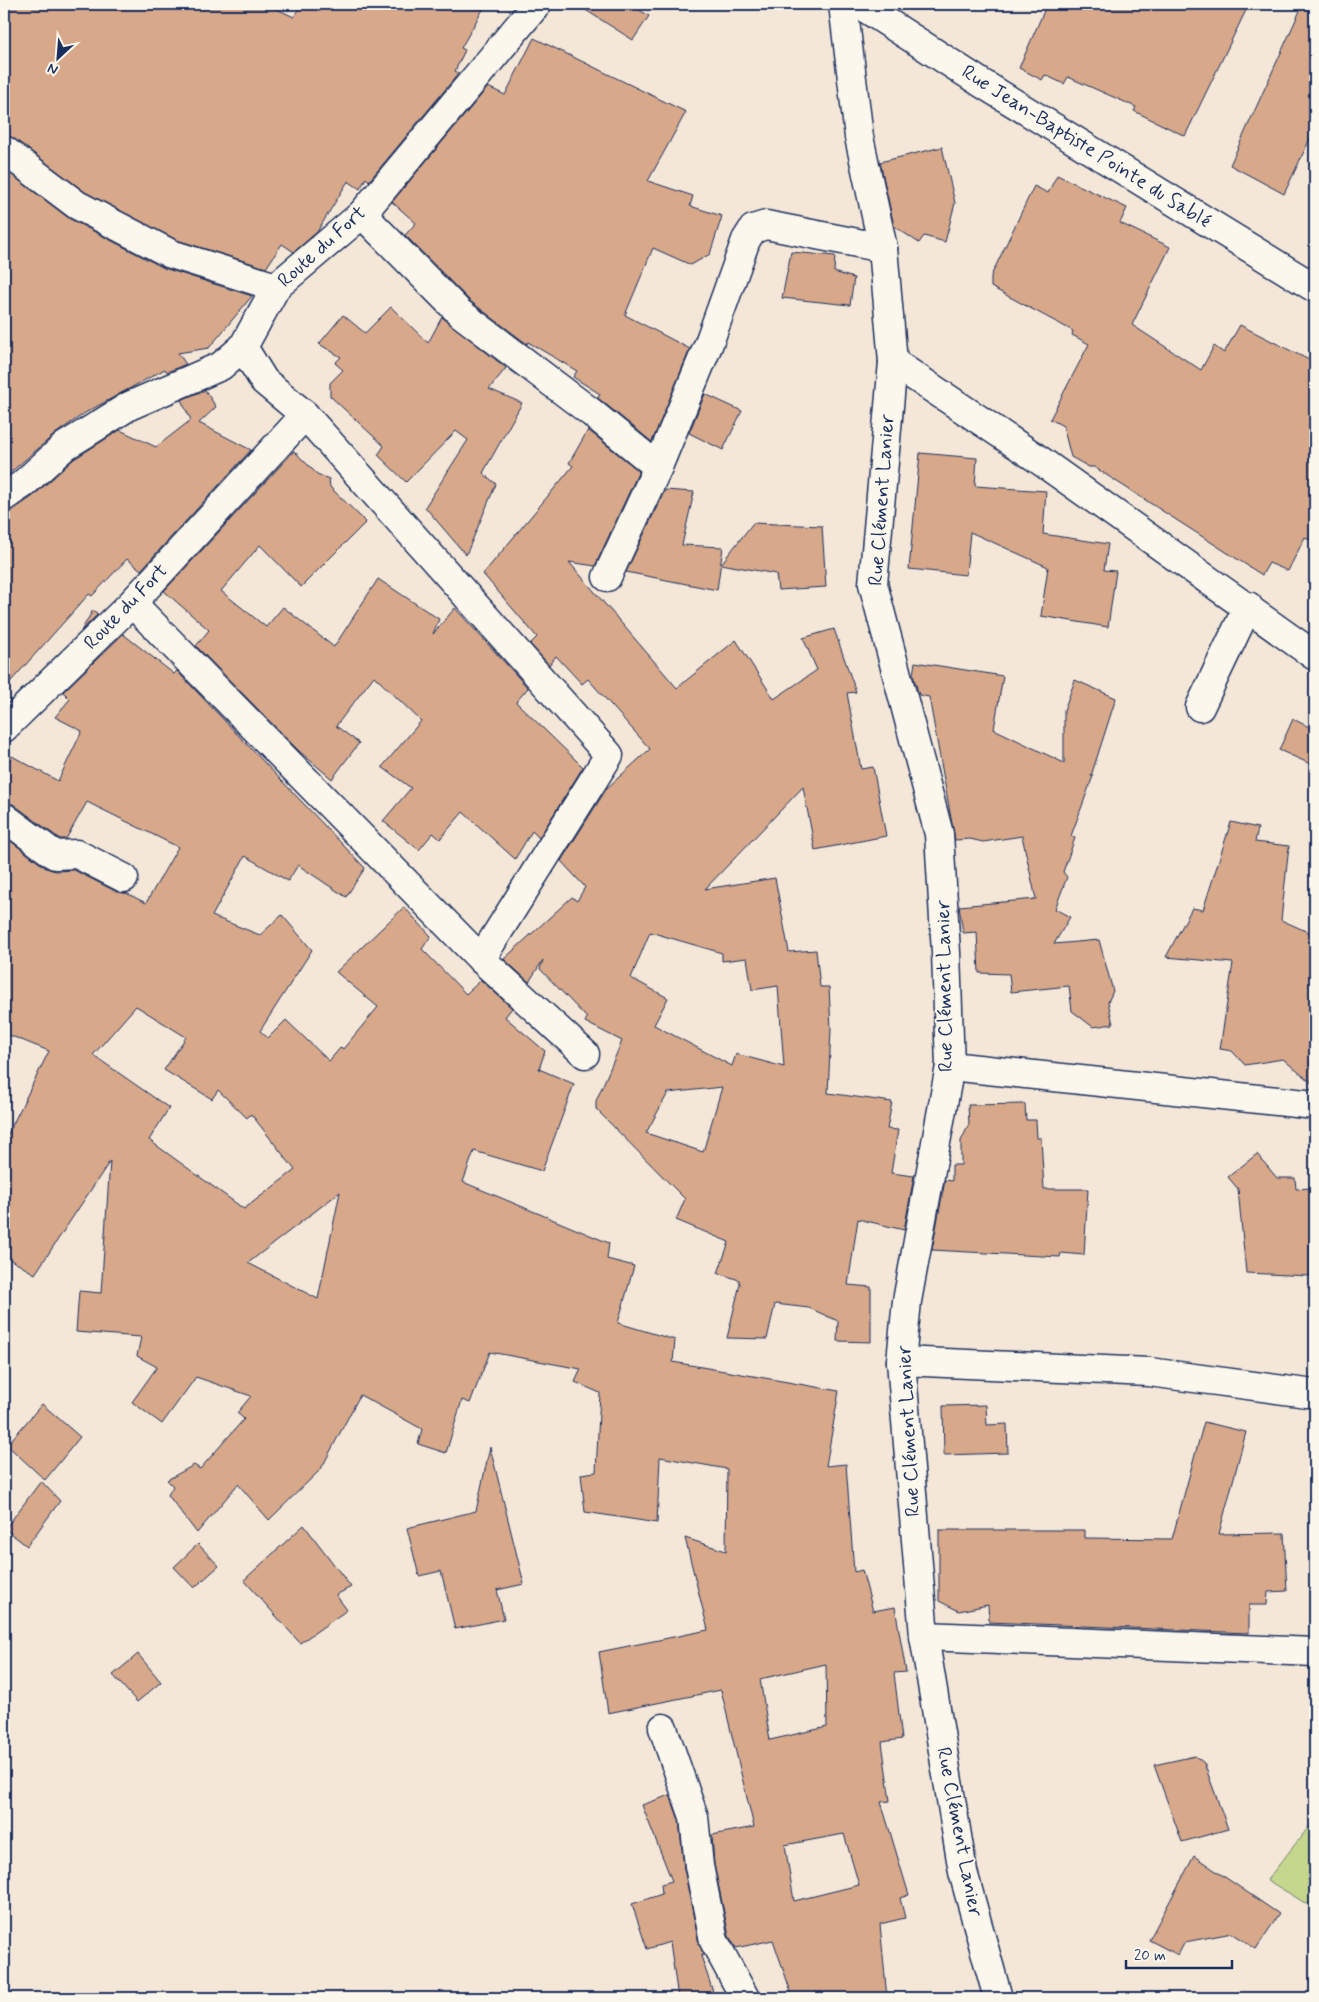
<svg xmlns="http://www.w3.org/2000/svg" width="1319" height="2002" font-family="Mynerve,sans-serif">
  <rect width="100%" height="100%" fill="#f4e7d8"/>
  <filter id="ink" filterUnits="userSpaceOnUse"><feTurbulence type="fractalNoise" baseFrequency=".02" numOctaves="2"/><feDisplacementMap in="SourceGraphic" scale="10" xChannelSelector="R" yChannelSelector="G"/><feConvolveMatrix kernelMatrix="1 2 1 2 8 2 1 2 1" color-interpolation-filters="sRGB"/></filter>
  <g filter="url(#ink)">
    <path fill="#c5d78c" stroke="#708375" d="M1315 1819V1909L1267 1880Z"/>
    <g fill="#d7a88a" stroke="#1b2f5e" fill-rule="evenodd">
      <path d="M4 4H266L294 17 301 4H486L461 48 465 50 455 71 459 73 369 181 366 178 360 189 348 181 317 232 294 252 282 244 266 268 177 240 85 192 13 138 4 135Z"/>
      <path d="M576 4H630L649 16 633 40Z"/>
      <path d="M1047 4H1249L1185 136 1134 111 1136 107 1068 77 1064 84 1045 75 1042 80 1019 68Z"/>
      <path d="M1303 4H1315V128L1284 194 1230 165Z"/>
      <path d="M534 38 686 112 648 181 693 196 690 206 722 216 710 254 691 265 653 248 625 315 690 349 652 442 598 398 600 394 573 377 577 371 528 342 527 344 470 301 405 235 416 223 392 202 488 87 505 95Z"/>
      <path d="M942 147 955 203 945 242 924 236 919 243 894 226 880 162Z"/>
      <path d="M4 169 70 219 164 268 252 296 209 348 178 353 186 364 167 372 165 369 85 413 55 434 4 478Z"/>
      <path d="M1057 175 1127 208 1120 223 1170 247 1132 325 1201 370 1214 346 1224 353 1240 325 1315 363V543L1305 537 1288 571 1269 563 1262 575 1094 467H1089L1071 457 1063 426 1050 419 1089 344 1072 335 1073 331 991 287V276L1034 186 1048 193Z"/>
      <path d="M791 252 835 256 834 272 854 278 850 305 782 298Z"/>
      <path d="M391 307 428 343 442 317 506 368 489 389 522 403 483 473 496 484 466 555 425 507 468 440 456 431 406 482 378 455 384 446 330 396V383L343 370 335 363 341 357 319 344 343 315 365 333Z"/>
      <path d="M205 390 216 407 199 423 251 450 141 570 127 559 92 596 89 594 4 689V512L13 510 32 497 74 459 120 430 156 447 191 420 181 400Z"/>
      <path d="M705 394 742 411 723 450 689 433Z"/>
      <path d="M588 430 639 471 595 566 569 562 677 688 736 640 774 699 817 670 803 638 834 629 856 692 847 693 861 769 873 767 886 836 815 850 803 787 705 889 775 878 789 952 816 950 820 987H829L831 1029 828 1093 892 1102 887 1129 898 1130 891 1173 914 1176 904 1230 858 1219 848 1285 871 1287V1342L837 1341 838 1321 809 1308 775 1304 767 1339 727 1338 740 1284 739 1280 718 1273 729 1242 676 1220 685 1199 596 1109V1101L622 1041 585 1022 587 1018 540 969 543 960 529 982 504 959 572 897 577 901 585 887 561 861 607 788 650 749 588 679 582 684 556 656 549 665 530 644 537 637 483 574 573 466 569 463ZM650 932 722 953V961L747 958 752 990 778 986 784 1067 736 1054 732 1066 654 1025 668 998 631 978ZM722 1087 703 1152 646 1133 668 1093Z"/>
      <path d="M294 451 317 474 329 479 330 487 366 522 301 587 260 545 221 591 266 627 283 607 334 647 378 579 439 619 433 634 455 608 528 688 516 702 583 767 539 838 532 831 515 859 463 812 440 839 433 833 419 850 383 821 411 788 382 767 421 721 374 676 336 726 359 743 332 779 299 751 196 646 209 630 164 591Z"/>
      <path d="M920 453 977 458 975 486 1046 491 1043 534 1108 544 1104 570 1116 571 1108 627 1041 616 1048 567 970 532 966 575 909 569Z"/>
      <path d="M665 490 694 492 682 545 723 547 717 590 626 572Z"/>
      <path d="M753 523 822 526 826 587 778 590 776 574 721 564Z"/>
      <path d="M93 610 98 614 81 631Z"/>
      <path d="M123 634 174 674 177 671 365 868 346 897 298 865 288 881 245 856 212 916 260 935 282 915 312 950 260 1031 268 1038 286 1020 329 1061 341 1047 343 1049 378 1007 336 972 404 907 431 936 422 949 466 994 481 980 512 1008 505 1017 545 1051 539 1069 574 1084 542 1171 474 1151 463 1182 609 1243 607 1259 634 1266 618 1323 675 1340 673 1362 839 1391 826 1466 846 1464 854 1572 862 1570 873 1611 895 1607 906 1672 894 1673 902 1739 882 1742 890 1801 881 1802 909 1895 900 1898 905 1918 880 1924 887 1998H793L773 1940 736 1948 729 1936 714 1864 712 1835 754 1827 721 1690 608 1713 599 1652 708 1630 685 1538 726 1551 727 1469 660 1457 657 1523 585 1512 581 1474 596 1472 600 1393 575 1382 581 1369 490 1352 470 1403 462 1400 446 1453 418 1444 422 1429 360 1395 321 1469 269 1520 238 1484 197 1533 168 1495 173 1486 167 1480 194 1465 200 1469 244 1419 237 1413 251 1396 196 1377 162 1424 132 1402 157 1367 137 1356 141 1337 76 1332 79 1291 101 1293 110 1161 35 1274 4 1256V1142L49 1051 4 1033V836L46 868 56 871 74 870 117 892 126 893 146 903 178 847 87 802 66 839H60L13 804 4 802V771L12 756 58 781 82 731 55 717 70 699 63 692ZM136 1006 186 1037 164 1070 212 1099 218 1090 247 1118 251 1114 295 1170 244 1209 149 1140 169 1108 93 1055ZM340 1192 318 1299 248 1263ZM826 1664 827 1727 770 1740 760 1679ZM844 1834 859 1885 794 1901 785 1845Z"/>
      <path d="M915 662 1003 676 994 729 1064 763V710L1075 680 1116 698 1091 776H1093L1071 836 1075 838 1063 872 1067 877 1055 909 1070 917 1054 944 1099 940 1113 991 1108 1002 1113 1024 1093 1027 1072 1011 1069 986 1011 992 1009 974 979 973 977 932 963 933 959 906 1036 899 1022 836 983 842 970 839 955 840 929 697 919 695 913 675Z"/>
      <path d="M1293 719 1315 730V766L1279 750Z"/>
      <path d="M1231 822 1258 828 1255 842 1289 846 1281 920 1315 935V1086L1283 1059 1245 1065 1232 1051 1220 1049 1233 963 1166 957 1192 908 1203 910Z"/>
      <path d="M1025 1104 1026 1120H1036L1037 1138H1041L1044 1189H1088L1084 1255 1061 1253 1060 1257 932 1250 945 1180 952 1181V1165H961V1141L969 1124 968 1105Z"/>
      <path d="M1257 1154 1277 1178H1295L1296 1189 1310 1188V1276L1246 1273 1238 1189 1228 1177Z"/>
      <path d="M42 1404 80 1437 45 1480 7 1445Z"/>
      <path d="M986 1405 987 1425 1007 1424 1008 1453 944 1455 943 1406Z"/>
      <path d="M1204 1422 1246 1432 1219 1534 1284 1533 1287 1591 1268 1592 1267 1605H1249V1633L989 1622 988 1605 959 1611 939 1601V1530H1085V1538L1172 1539Z"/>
      <path d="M490 1447 524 1584 497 1590 504 1619 455 1629 441 1571 419 1576 407 1528 476 1511Z"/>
      <path d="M41 1481 60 1501 27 1546 5 1529Z"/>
      <path d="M304 1525 351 1587 336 1595 347 1610 300 1643 244 1580Z"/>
      <path d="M198 1544 219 1566 194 1588 174 1567Z"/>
      <path d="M138 1654 161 1682 137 1702 113 1675Z"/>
      <path d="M1195 1756 1204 1763 1228 1829 1182 1842 1154 1765Z"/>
      <path d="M670 1795 679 1820 684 1869 699 1944 704 1955 701 1956 715 1998H678L670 1942 647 1949 632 1904 662 1894 661 1884 672 1881 642 1805Z"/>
      <path d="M1194 1856 1279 1914 1256 1949 1232 1933 1185 1942 1178 1955 1149 1940Z"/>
    </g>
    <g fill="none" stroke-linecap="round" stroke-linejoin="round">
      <g stroke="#1b2f5e" stroke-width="31">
        <g id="street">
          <path d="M843 4 859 137 883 248 893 362 873 584 939 834 946 953 950 1066 907 1301 901 1361 924 1636 963 1872 998 1998"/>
          <path d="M859 4 983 84 1315 288"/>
          <path d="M4 150 77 205 171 254 276 287"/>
          <path d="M362 214 460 313 592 413 658 467 709 343 746 240 753 229 766 225 883 248"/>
          <path d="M243 347 264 381 305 415 609 755 481 959"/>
          <path d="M893 362 1038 459 1315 656"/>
          <path d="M4 497 23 484 65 446 86 433 129 406 221 366 243 347 276 287 362 214 537 4"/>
          <path d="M607 577 658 467"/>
          <path d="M132 603 481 959 585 1054"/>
          <path d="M1200 707 1248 606"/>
          <path d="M4 728 132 603 305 415"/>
          <path d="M4 817 55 855 77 854 124 878"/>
          <path d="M950 1066 1315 1105"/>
          <path d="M901 1361 1149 1372 1307 1393"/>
          <path d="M924 1636 1315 1652"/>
          <path d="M663 1728 694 1817 699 1866 714 1941 745 1998"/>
        </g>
      </g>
      <use href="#street" stroke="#fbf7ec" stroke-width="28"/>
    </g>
  </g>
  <g text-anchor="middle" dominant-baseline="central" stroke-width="4" stroke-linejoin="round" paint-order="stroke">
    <g font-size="20" fill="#1b2f5e" stroke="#fbf7ec">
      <text transform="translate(1086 147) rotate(32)">Rue Jean-Baptiste Pointe du Sablé</text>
      <text transform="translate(322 247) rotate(-42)">Route du Fort</text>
      <text transform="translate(882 500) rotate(-86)">Rue Clément Lanier</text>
      <text transform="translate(126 607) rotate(-46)">Route du Fort</text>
      <text transform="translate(945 986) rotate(-91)">Rue Clément Lanier</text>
      <text transform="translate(909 1431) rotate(-93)">Rue Clément Lanier</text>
      <text transform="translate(959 1832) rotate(79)">Rue Clément Lanier</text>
    </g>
  </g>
  <rect width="1319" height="2002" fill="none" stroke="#fbf7ec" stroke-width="20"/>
  <rect x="10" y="10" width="1299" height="1982" fill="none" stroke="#1b2f5e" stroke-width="2" filter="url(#ink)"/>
  <g transform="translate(58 58) rotate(206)" stroke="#fbf7ec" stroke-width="4" paint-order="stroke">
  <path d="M0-4L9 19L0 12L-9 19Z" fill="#1b2f5e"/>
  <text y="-8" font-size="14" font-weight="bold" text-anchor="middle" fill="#1b2f5e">N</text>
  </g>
  <path d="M1126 1960v8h106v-8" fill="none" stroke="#1b2f5e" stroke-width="2.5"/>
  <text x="1134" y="1960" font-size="15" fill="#1b2f5e" stroke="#fbf7ec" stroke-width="4" paint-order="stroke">20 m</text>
</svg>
